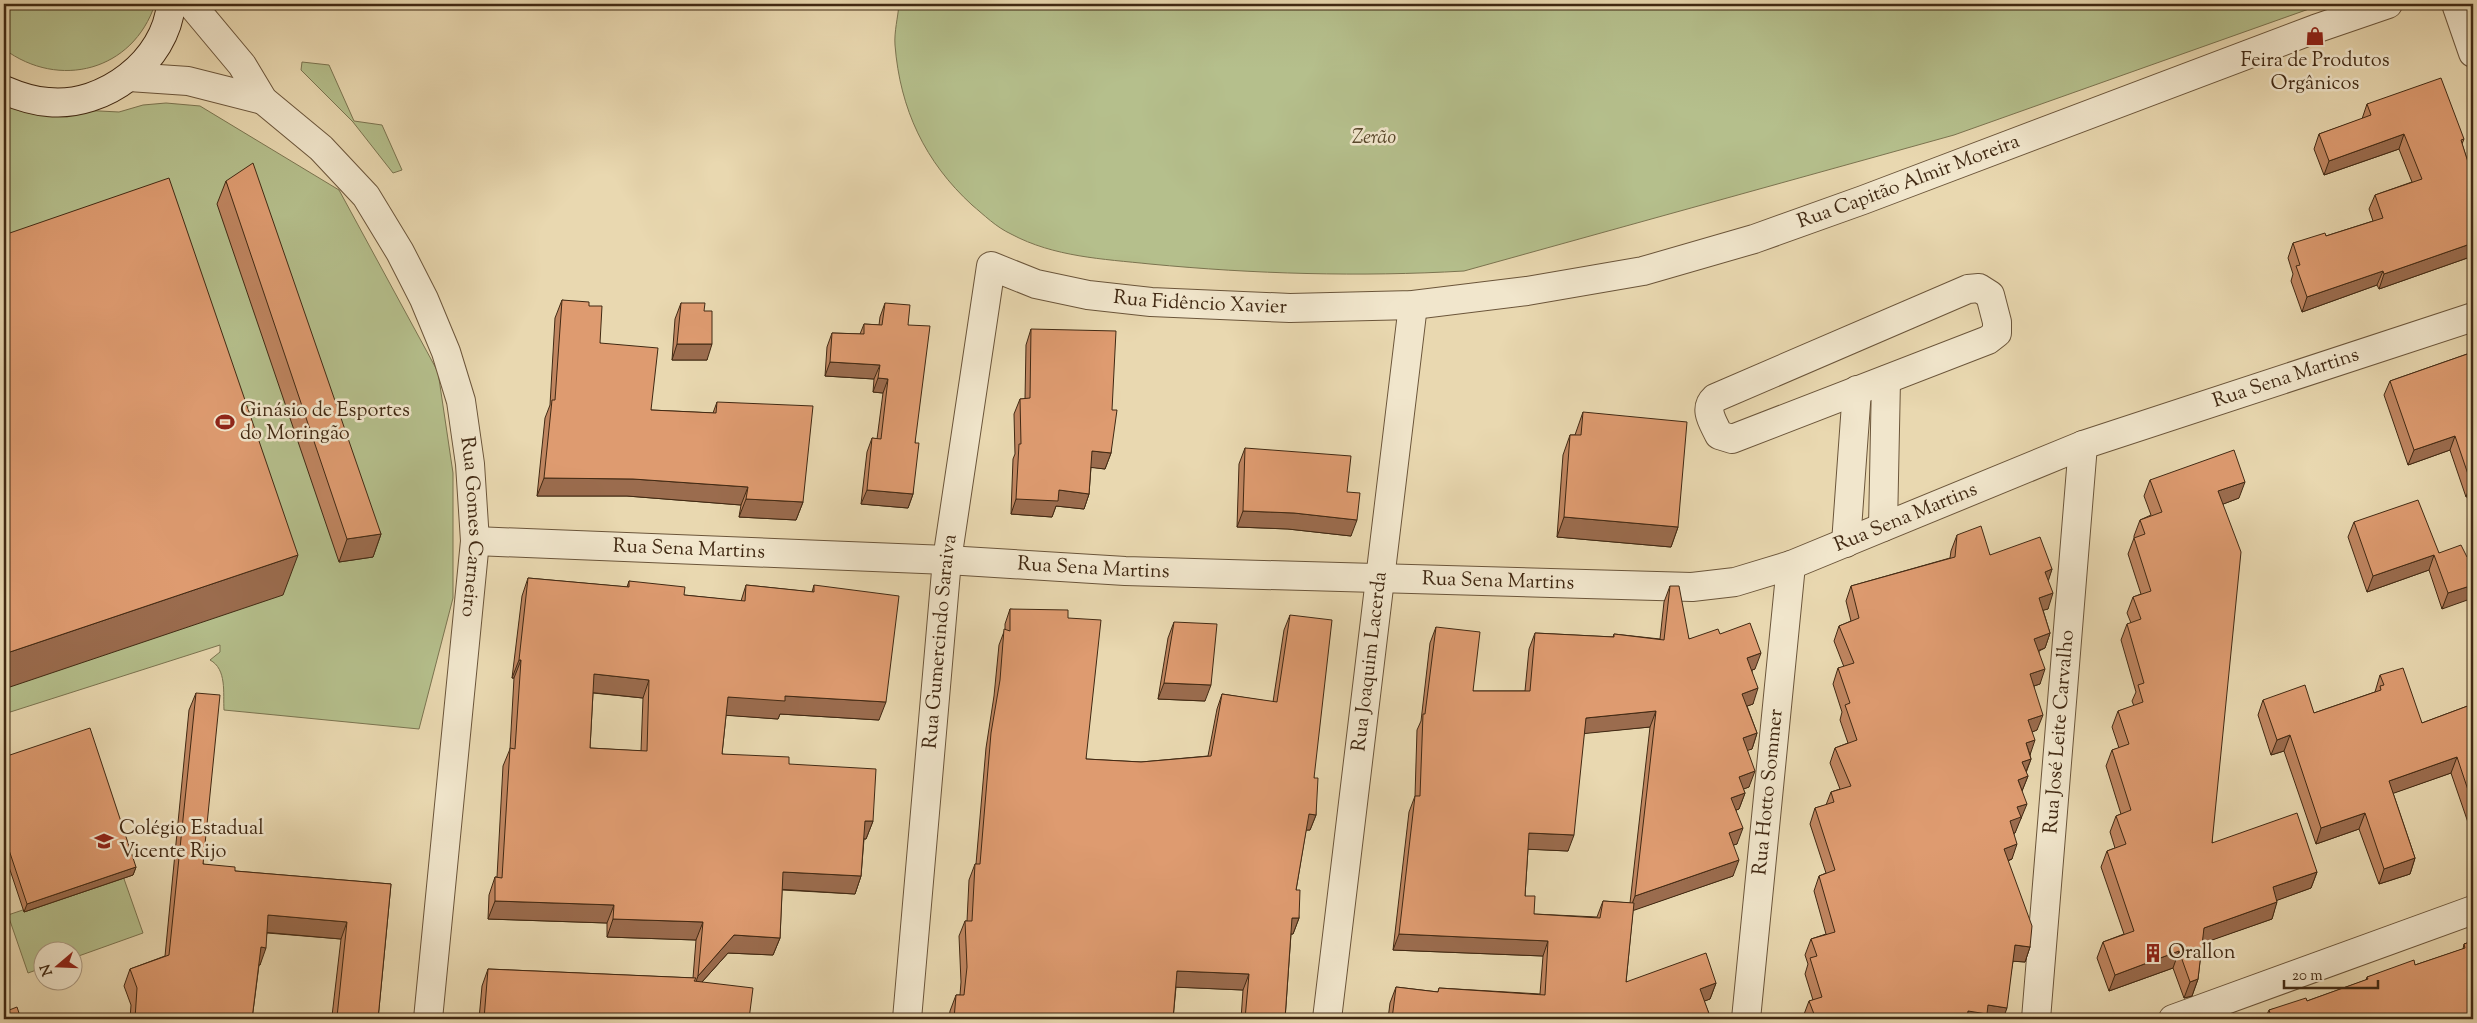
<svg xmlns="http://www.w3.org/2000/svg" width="2477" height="1023" font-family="'Sorts Mill Goudy',serif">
  <rect width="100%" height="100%" fill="#e9d8b0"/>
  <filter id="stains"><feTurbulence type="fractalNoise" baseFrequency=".004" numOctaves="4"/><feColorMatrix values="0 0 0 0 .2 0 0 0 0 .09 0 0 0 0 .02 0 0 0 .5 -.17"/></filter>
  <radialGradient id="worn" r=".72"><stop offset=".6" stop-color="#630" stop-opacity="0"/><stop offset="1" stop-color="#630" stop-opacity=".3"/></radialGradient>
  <g fill="#b5bf8c" stroke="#7b7450">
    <path d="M4 4H155C133 71 59 90 4 49Z"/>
    <path d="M899 4H2323L1954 135 1464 271C1360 277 1254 274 1150 264 1103 259 1054 257 1011 234 996 227 984 215 972 205 925 162 900 109 895 45 894 32 898 17 899 4Z"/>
    <path d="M302 62 329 65 354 121 382 125 402 170 393 173 353 122 301 70Z"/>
    <path d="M166 103 200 106 339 190 438 372 453 473V598L419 729 224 710C223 693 227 669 210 660L220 652V645L4 714V106L119 112 143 105Z"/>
    <path d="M123 876 143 933 73 958 72 950H42V968L28 973 8 915Z"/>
  </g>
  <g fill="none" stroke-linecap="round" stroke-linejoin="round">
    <g stroke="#6b553a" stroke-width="30">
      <g id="minor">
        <path d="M2456 4 2473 53"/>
        <path d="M1979 288 1990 295 1997 322V333L1988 340 1732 439 1719 435C1713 422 1703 409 1715 398L1968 289Z"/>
        <path d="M1883 527 1886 380"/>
        <path id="s1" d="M475 541 947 560 1125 571 1692 587 1735 582 1791 565 2083 445 2473 317"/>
        <path d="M1846 543 1857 390"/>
        <path id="s2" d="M907 1019 947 560 991 266 1036 284 1088 295 1151 302 1290 308 1413 305 1527 291 1643 271 1754 239 1863 200 2315 29 2388 4"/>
        <path id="s3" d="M1327 1019 1413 305"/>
        <path id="s4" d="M1746 1019 1791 565"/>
        <path id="s5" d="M2036 1019 2083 445"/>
        <path d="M2173 1019 2473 910"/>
      </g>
    </g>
    <g stroke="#6b553a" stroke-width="30">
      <g id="tertiary">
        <path id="s6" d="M191 4 242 65 263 100 321 148 366 196 400 252 424 299 446 352 461 401 470 464 475 541 428 1019"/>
        <path d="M129 77 188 81 263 100"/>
      </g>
    </g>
    <g stroke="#412913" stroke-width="30">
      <path id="secondary" d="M4 90C18 96 32 101 48 102 104 108 166 61 171 4"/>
    </g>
    <use href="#minor" stroke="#f1e6cc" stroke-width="28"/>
    <use href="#tertiary" stroke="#f1e6cc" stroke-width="28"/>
    <use href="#secondary" stroke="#f1e6cc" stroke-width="28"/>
  </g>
  <g fill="#bf8560" stroke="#412913" fill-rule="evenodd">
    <path d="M2367 104 2464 139 2462 144 2473 178V256L2379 289 2377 285 2302 312 2291 281 2293 274 2288 258 2293 243 2326 236 2373 221 2369 209 2375 195 2412 182 2399 149 2324 175 2314 149 2319 134 2362 119Z"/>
    <path d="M226 181 381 534 373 557 339 562 217 204Z"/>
    <path d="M562 300 589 306 600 343 651 410 713 413 717 402 803 502 796 520 739 517 741 505 627 496H537L545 418 550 405 555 318Z"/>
    <path d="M681 303 704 311 707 360H672L675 319Z"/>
    <path d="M885 303 908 325 915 443 913 494 908 508 861 504 867 452 872 438 877 439 883 393 873 392 874 379 825 376 827 347 832 333 860 334 864 324 879 325 880 317Z"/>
    <path d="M1031 329 1112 410 1111 453 1105 469 1091 467 1089 494 1084 509 1056 506 1052 517 1011 514 1013 459 1015 454 1014 414 1020 399H1025L1026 345Z"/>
    <path d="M2473 352V495L2466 497 2450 450 2408 465 2384 395 2390 381Z"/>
    <path d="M1583 412 1678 527 1671 547 1557 537 1563 455 1570 435H1575Z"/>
    <path d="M1245 448 1347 492 1351 536 1288 529 1237 527 1239 464Z"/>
    <path d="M2150 480 2239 498 2223 504 2212 843 2317 872 2311 888 2277 900 2272 919 2202 943 2198 979 2192 996 2184 998 2173 968 2109 991 2097 958 2103 942 2124 934 2101 867 2107 851 2115 848 2110 832 2116 816 2121 814 2106 766 2112 750 2119 748 2112 727 2118 711 2134 706 2132 701 2136 692 2121 640 2127 624 2131 623 2127 613 2133 597 2141 594 2128 554 2134 538V536L2140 520 2151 515 2144 496Z"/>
    <path d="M2354 522 2439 553 2467 557 2442 609 2429 570 2367 592 2348 537Z"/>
    <path d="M1957 535 1990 555 2052 569 2048 580V609L2043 610 2050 633 2045 648 2039 651 2040 684 2034 686 2037 730 2032 732 2030 755 2031 759 2026 773 2028 776 2022 791 2021 819H2020L2015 833H2014L2012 859 2008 861 2030 947 2025 962 2013 961 2003 1019H1804L1803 1017 1809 1001 1813 1000 1805 974 1808 964 1805 955 1811 939 1826 934 1814 891 1819 876 1826 873 1810 824 1815 808 1826 805 1831 792 1840 789 1830 763 1835 748 1848 743 1840 720 1842 712 1833 684 1838 668 1844 667 1834 641 1839 626 1851 621 1846 601 1851 586 1950 558 1951 551Z"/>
    <path d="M528 578 627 587 629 581 684 595 741 601 746 585 812 592 814 585 879 720 780 714 778 719 726 715 722 754 789 764 873 821 866 839H864L861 876 855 894 782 890 780 938 773 955 728 953 702 982 749 1019H479L482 986 488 969 693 978 696 940 607 937V923L488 919 489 895 495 877H497L503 766 510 749 514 678H512L522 596ZM593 693 643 698 641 751 590 748Z"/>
    <path d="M1670 586 1689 639 1720 634 1755 669 1752 670 1753 704 1747 706 1757 733 1752 749 1747 750 1749 787 1743 789 1745 793 1739 809 1736 810 1737 844 1733 845V876L1633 910 1626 982 1716 983 1710 999 1704 1001 1711 1019H1388L1390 1003 1396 987 1438 992 1439 988 1540 994 1543 956 1393 950 1409 812 1415 796 1417 730 1421 721 1430 643 1436 627 1473 691H1525L1529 649 1535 633 1613 637 1614 634 1660 639 1664 602ZM1650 727 1630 903 1603 901 1597 917 1534 914 1525 896 1528 849 1568 851 1584 733Z"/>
    <path d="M1010 609 1068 618 1086 759 1141 762 1208 756 1217 709 1222 694 1273 702 1284 630 1290 615 1314 778 1316 815 1310 830H1306L1296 890 1299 918 1293 934H1291L1285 1019H1241L1243 990 1176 987 1173 1019H949L950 1011 956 995H960L961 982 959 936 965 921H967L969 880 975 864H976L986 748 994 696 999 645 1005 629V624Z"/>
    <path d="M1174 622 1205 701 1158 699 1168 638Z"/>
    <path d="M2380 675 2422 723 2473 704V837L2451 773 2393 793 2415 858 2410 874 2379 884 2359 829 2316 844 2284 751 2271 755 2258 715 2263 700 2314 713 2375 692Z"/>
    <path d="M196 693 203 864 235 871 391 884 378 1019H324L325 1015 332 1016 341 939 267 933 260 965H259L252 1019H130L131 1005 124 986 130 969 165 956 189 710Z"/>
    <path d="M4 757 136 867 133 875 24 912 4 852Z"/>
    <path d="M2473 941V1019H2265L2269 1010 2307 1001 2366 980 2367 977 2415 965 2463 949 2464 944Z"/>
  </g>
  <g fill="#9b6c4e" stroke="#412913">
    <path d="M2404 134 2399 149 2324 175 2329 161Z"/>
    <path d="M2473 243V256L2379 289 2384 274Z"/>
    <path d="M2383 271 2377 285 2302 312 2307 297Z"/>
    <path d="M677 344H712L707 360H672Z"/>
    <path d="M830 362 880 365 874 379 825 376Z"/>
    <path d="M878 378 888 379 883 393 873 392Z"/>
    <path d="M2455 436 2450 450 2408 465 2414 450Z"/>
    <path d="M1092 451 1111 453 1105 469 1087 467Z"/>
    <path d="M544 478 633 479 748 487 741 505 627 496H537Z"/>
    <path d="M2245 482 2239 498 2213 508 2218 491Z"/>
    <path d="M2473 482V495L2466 497 2471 483Z"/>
    <path d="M867 490 913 494 908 508 861 504Z"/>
    <path d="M1059 490 1089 494 1084 509 1056 506 1052 517 1011 514 1016 499Z"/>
    <path d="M746 499 803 502 796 520 739 517Z"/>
    <path d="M1243 511 1294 513 1357 520 1351 536 1288 529 1237 527Z"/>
    <path d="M1564 517 1678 527 1671 547 1557 537Z"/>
    <path d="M381 534 373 557 339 562 347 539Z"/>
    <path d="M298 555 283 595 4 689V654Z"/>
    <path d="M2434 555 2429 570 2367 592 2373 576Z"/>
    <path d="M2052 569 2047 585 2045 572Z"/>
    <path d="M2473 585V598L2442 609 2448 593Z"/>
    <path d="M2053 593 2048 609 2033 613 2039 598Z"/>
    <path d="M2050 633 2045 648 2029 654 2034 639Z"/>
    <path d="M1761 653 1755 669 1741 674 1747 658Z"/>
    <path d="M519 660H521L514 678H512Z"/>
    <path d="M2045 669 2040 684 2024 689 2030 674Z"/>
    <path d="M594 674 649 680 643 698 587 692Z"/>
    <path d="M1164 683 1211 685 1205 701 1158 699Z"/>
    <path d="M1758 688 1753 704 1736 710 1742 694Z"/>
    <path d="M785 696 886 702 879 720 780 714 778 719 722 715 728 697Z"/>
    <path d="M1656 711 1650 727 1580 734 1586 718Z"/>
    <path d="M2043 715 2037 730 2022 736 2028 720Z"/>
    <path d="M1757 733 1752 749 1737 754 1743 738Z"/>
    <path d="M2290 735 2284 751 2271 755 2277 740Z"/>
    <path d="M2035 740 2030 755 2026 743Z"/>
    <path d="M2457 757 2451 773 2383 797 2389 781Z"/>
    <path d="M2031 759 2025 774 2022 762Z"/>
    <path d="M1755 771 1749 787 1733 793 1739 777Z"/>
    <path d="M2028 776 2022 791 2018 780Z"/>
    <path d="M1745 793 1739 809 1725 814 1731 798Z"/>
    <path d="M2027 804 2015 833 2004 837 2010 821 2017 807Z"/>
    <path d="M2365 813 2359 829 2316 844 2321 828Z"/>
    <path d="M1309 814 1316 815 1310 830H1303Z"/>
    <path d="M865 821H873L866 839 858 838Z"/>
    <path d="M1743 828 1737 844 1723 848 1729 833Z"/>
    <path d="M1529 833 1574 835 1568 851 1523 849Z"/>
    <path d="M2017 844 2012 859 1998 864 2004 849Z"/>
    <path d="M2415 858 2410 874 2379 884 2384 869Z"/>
    <path d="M1739 860 1733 876 1629 912 1635 896Z"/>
    <path d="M136 867 133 875 24 912 27 904Z"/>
    <path d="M783 872 861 876 855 894 777 889Z"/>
    <path d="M2317 872 2311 888 2267 904 2273 887Z"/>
    <path d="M495 901 614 905 607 923 488 919Z"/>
    <path d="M2277 902 2272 919 2198 945 2204 928Z"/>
    <path d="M268 915 347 922 341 939 262 932Z"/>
    <path d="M1292 918H1299L1293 934H1287Z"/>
    <path d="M613 919 703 922 696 940 607 937Z"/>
    <path d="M1399 934 1548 941 1543 956 1393 950Z"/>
    <path d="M734 935 780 938 773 955 728 953 692 993 698 976Z"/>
    <path d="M2015 945 2030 947 2025 962 2010 961Z"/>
    <path d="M261 947 266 948 260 965 255 964Z"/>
    <path d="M2179 951 2173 968 2109 991 2115 975Z"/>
    <path d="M1177 971 1249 974 1243 990 1172 987Z"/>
    <path d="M2198 979 2192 996 2184 998 2190 982Z"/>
    <path d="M1716 983 1710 999 1694 1005 1700 989Z"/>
    <path d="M1988 1005 2007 1008 2003 1019H1965L1968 1011Z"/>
  </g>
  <g fill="#de9b70" stroke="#412913" fill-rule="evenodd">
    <path d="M2441 78 2464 139 2461 140 2473 178V243L2384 274 2383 271 2307 297 2296 266 2300 265 2293 243 2325 233 2326 236 2383 218 2375 195 2422 179 2404 134 2329 161 2319 134 2371 115 2367 104Z"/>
    <path d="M253 163 381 534 347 539 226 181Z"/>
    <path d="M169 178 298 555 4 654V235Z"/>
    <path d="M562 300 589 302V306H602L600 343 658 348 651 410 716 413 717 402 813 406 803 502 746 499 748 487 633 479 544 478 552 400H555Z"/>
    <path d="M681 303H705L704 311H712V344H677Z"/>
    <path d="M885 303 910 305 908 325 930 326 915 443H919L913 494 867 490 872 438 881 439 888 379 878 378 880 365 830 362 832 333 864 334V324L882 325Z"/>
    <path d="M1031 329 1116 331 1112 410H1117L1111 453 1092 451 1089 494 1059 490 1058 501 1016 499 1019 444H1021L1020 399 1030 398Z"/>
    <path d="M2473 352V482L2471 483 2455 436 2414 450 2390 381Z"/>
    <path d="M1583 412 1687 422 1678 527 1564 517 1570 435H1581Z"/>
    <path d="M1245 448 1351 456 1347 492 1360 493 1357 520 1294 513 1243 511Z"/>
    <path d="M2234 450 2245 482 2218 491 2241 552 2212 843 2297 813 2317 872 2273 887 2277 902 2204 928 2198 979 2190 982 2179 951 2115 975 2103 942 2134 931 2107 851 2126 844 2116 816 2131 810 2112 750 2129 744 2118 711 2143 702 2138 685 2144 683 2127 624 2141 619 2133 597 2151 591 2134 538 2145 534 2140 520 2162 512 2150 480Z"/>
    <path d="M2418 500 2439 553 2461 545 2467 557 2473 555V585L2448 593 2434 555 2373 576 2354 522Z"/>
    <path d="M1981 526 1990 555 2040 537 2052 569 2045 572 2053 593 2039 598 2050 633 2034 639 2045 669 2030 674 2043 715 2028 720 2035 740 2026 743 2031 759 2022 762 2028 776 2018 780 2027 804 2017 807 2021 817 2010 821 2017 844 2004 849 2032 926 2030 947 2015 945 2007 1008 1988 1005 1987 1014 1968 1011 1967 1019H1809L1808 1016 1814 1014 1809 1001 1822 997 1810 958 1817 956 1811 939 1835 932 1819 876 1835 870 1815 808 1834 802 1831 792 1851 786 1835 748 1857 740 1845 705 1850 703 1838 668 1854 663 1839 626 1859 618 1851 586 1955 557 1957 535Z"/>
    <path d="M528 578 629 587V581L685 587 684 595 745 601 746 585 814 592V585L899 596 886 702 785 696V701L728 697 722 754 789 757V764L876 769 873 821H865L861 876 783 872 780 938 734 935 698 976 703 922 613 919 614 905 495 901V877L502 878 510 748 515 749 521 660H519ZM594 674 649 680 647 751 590 748Z"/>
    <path d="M1670 586H1679L1689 639 1718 629 1720 634 1750 623 1761 653 1747 658 1758 688 1742 694 1757 733 1743 738 1755 771 1739 777 1745 793 1731 798 1743 828 1729 833 1739 860 1635 896 1656 711 1586 718 1574 835 1529 833 1525 896H1535L1534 914 1600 918 1603 901 1634 903 1626 982 1706 953 1716 983 1700 989 1711 1019H1392L1396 987 1438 992 1439 988 1545 995 1548 941 1399 934 1415 796H1420L1423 714H1425L1436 627 1480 632 1473 691H1530L1535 633 1614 637V634L1664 640Z"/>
    <path d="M1010 609 1068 610V618L1101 620 1086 759 1141 762 1211 756 1222 694 1277 702 1290 615 1332 620 1314 778H1318L1316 815 1309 814 1296 890H1300L1299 918H1292L1285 1019H1245L1249 974 1177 971 1173 1019H954L956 995H964L967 967 965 921H972L975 864H980L991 733 1000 680 1004 629 1010 631Z"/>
    <path d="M1174 622 1217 624 1211 685 1164 683Z"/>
    <path d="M2403 668 2422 723 2473 704V805L2457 757 2389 781 2415 858 2384 869 2365 813 2321 828 2290 735 2277 740 2263 700 2305 685 2314 713 2381 690 2380 686 2384 685 2380 675Z"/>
    <path d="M196 693 220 695 203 864 235 867V871L391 884 378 1019H325V1015L337 1017 347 922 268 915 266 948 261 947 252 1019H135L137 988 130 969 169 955Z"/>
    <path d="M90 728 136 867 27 904 4 835V757Z"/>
    <path d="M2473 941V1019H2272L2269 1010 2306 998 2307 1001 2368 979 2367 977 2414 960 2415 965 2465 948 2464 944Z"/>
    <path d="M488 969 696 978 694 981 753 988 749 1019H484Z"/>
    <path d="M17 1007 21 1019H4V1012Z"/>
  </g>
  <defs>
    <g id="shop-bare" transform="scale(1.5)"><path d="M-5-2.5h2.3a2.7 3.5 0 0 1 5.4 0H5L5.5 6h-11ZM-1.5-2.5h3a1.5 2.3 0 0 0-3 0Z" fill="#8f2418" stroke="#f1e6cc" stroke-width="2.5" paint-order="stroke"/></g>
    <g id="stadium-bare" transform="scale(1.5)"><path d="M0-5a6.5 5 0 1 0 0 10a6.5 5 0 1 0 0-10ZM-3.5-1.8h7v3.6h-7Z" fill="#8f2418" stroke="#f1e6cc" stroke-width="2.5" paint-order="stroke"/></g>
    <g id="school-bare" transform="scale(1.5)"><path d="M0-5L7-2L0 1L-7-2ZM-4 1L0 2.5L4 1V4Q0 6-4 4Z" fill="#8f2418" stroke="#f1e6cc" stroke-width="2.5" paint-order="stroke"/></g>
    <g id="building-bare" transform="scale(1.5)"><path d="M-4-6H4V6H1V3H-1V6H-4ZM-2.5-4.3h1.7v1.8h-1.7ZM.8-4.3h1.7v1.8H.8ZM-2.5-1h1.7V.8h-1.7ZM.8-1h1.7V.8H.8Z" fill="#8f2418" stroke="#f1e6cc" stroke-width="2.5" paint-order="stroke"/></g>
  </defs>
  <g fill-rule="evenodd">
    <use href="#shop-bare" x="2315" y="36"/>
    <use href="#stadium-bare" x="225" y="422"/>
    <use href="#school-bare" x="104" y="841"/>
    <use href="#building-bare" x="2153" y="953"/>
  </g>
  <g text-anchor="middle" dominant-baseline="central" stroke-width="5" stroke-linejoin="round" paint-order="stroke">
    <g font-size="20" fill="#412913" stroke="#f1e6cc" text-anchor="start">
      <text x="2315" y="61" text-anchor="middle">Feira de Produtos<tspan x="2315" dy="23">Orgânicos</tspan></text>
      <text x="240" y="411">Ginásio de Esportes<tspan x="240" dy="23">do Moringão</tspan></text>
      <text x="119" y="829">Colégio Estadual<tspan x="119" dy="23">Vicente Rijo</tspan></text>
      <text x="2168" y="953">Orallon</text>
    </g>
    <g font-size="20" font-style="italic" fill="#58472b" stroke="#f1e6cc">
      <text x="1374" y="138">Zerão</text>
    </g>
    <g font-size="20" fill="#412913" stroke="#f1e6cc">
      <text stroke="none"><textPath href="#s2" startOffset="1698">Rua Capitão Almir Moreira</textPath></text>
      <text stroke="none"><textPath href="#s2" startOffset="972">Rua Fidêncio Xavier</textPath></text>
      <text stroke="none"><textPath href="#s1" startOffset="1849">Rua Sena Martins</textPath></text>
      <text stroke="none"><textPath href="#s1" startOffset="1444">Rua Sena Martins</textPath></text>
      <text stroke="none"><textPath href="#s6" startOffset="615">Rua Gomes Carneiro</textPath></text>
      <text stroke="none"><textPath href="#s1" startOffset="214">Rua Sena Martins</textPath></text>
      <text stroke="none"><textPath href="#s1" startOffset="619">Rua Sena Martins</textPath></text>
      <text stroke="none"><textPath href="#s1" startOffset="1024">Rua Sena Martins</textPath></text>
      <text stroke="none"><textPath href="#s2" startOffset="379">Rua Gumercindo Saraiva</textPath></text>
      <text stroke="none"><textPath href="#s3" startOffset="360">Rua Joaquim Lacerda</textPath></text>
      <text stroke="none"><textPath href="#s5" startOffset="288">Rua José Leite Carvalho</textPath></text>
      <text stroke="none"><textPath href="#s4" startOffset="228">Rua Hotto Sommer</textPath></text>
    </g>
  </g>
  <rect width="2477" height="1023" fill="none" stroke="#e9d8b0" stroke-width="20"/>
  <rect x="5" y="5" width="2467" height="1013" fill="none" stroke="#412913" stroke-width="2.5"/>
  <rect x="10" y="10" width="2457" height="1003" fill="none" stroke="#412913"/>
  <g transform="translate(58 966) rotate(251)"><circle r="24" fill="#f1e6cc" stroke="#ab9a82"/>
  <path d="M0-4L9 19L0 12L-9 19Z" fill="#8f2418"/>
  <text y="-8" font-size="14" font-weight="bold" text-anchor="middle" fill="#412913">N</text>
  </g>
  <path d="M2284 980v8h94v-8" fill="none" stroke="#412913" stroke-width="2.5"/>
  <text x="2292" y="980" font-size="15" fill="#412913" stroke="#f1e6cc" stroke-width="4" paint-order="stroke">20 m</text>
  <rect width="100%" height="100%" filter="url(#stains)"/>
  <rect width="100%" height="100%" fill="url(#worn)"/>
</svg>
